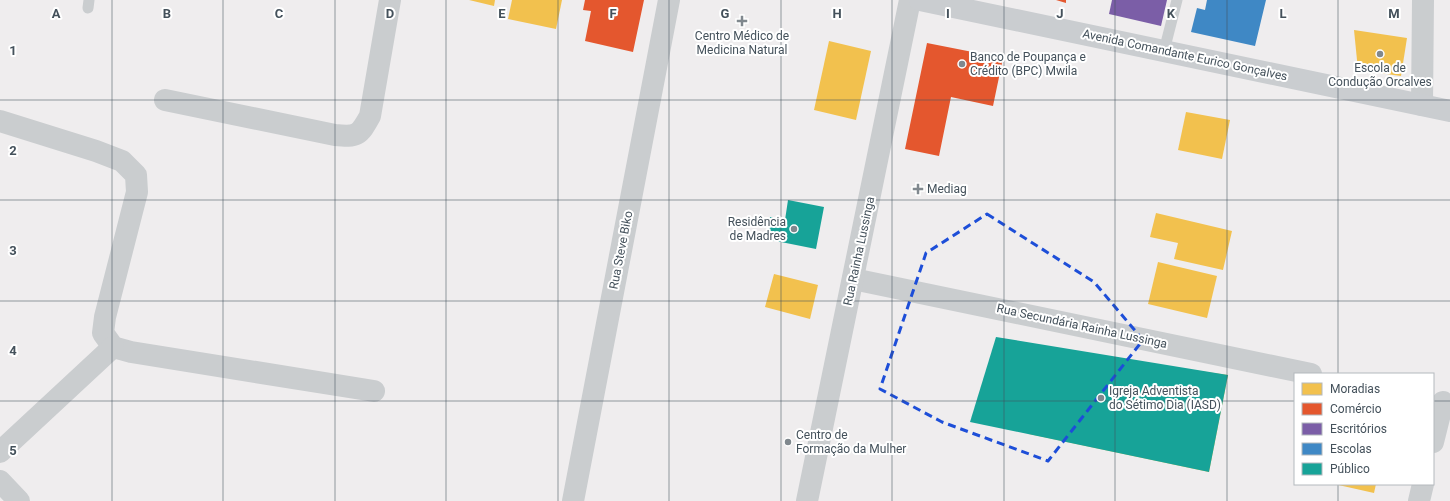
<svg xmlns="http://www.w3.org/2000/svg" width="1450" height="501" font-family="Roboto,sans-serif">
  <rect width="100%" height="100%" fill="#efedee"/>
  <g fill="#f2c14e">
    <path d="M469 0H495L494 6Z"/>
    <path d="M512 0H562L556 29 508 19Z"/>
    <path d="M1354 30 1407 38 1401 76 1358 70Z"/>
    <path d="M829 41 871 51 856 120 814 110Z"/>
    <path d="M1186 112 1230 120 1222 159 1178 150Z"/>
    <path d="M1156 213 1232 231 1223 270 1174 259 1178 243 1150 237Z"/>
    <path d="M1158 262 1217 276 1207 318 1148 304Z"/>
    <path d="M774 274 818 285 810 319 765 307Z"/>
    <path d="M998 342 1040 350 1025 422 984 414Z"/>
    <path d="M1088 354 1115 359 1228 375 1209 472 1029 434 1034 412 1074 420Z"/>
    <path d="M1334 484H1376L1374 493Z"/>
  </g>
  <g fill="#e4572e">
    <path d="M585 0H644L633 52 585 41 591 11 583 10Z"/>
    <path d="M1056 0H1066V3Z"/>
    <path d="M927 43 1003 58 993 106 951 97 939 156 905 149Z"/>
  </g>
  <path fill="#7b5ea7" d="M1112 0H1167L1161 26 1109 14Z"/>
  <path fill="#3f88c5" d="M1207 0H1266L1255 46 1191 32 1197 8 1205 10Z"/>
  <g fill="#17a398">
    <path d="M788 200 824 207 816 249 766 239 770 217 785 220Z"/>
    <path d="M996 337 1228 375 1209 472 970 422Z"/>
  </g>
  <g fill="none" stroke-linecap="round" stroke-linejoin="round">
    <g stroke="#cacdcf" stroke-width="11">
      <path d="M88 8 89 0"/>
      <path d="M1164 51 1177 0"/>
    </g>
    <g stroke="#cacdcf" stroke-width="22">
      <path d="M165 100 335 135C357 137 359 136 370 116L390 0"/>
      <path d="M1422 105 1423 0"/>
      <path d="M0 121 96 151 122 161 136 175 137 192 105 317 103 333 113 347 131 352 374 391"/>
      <path d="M853 279 1311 374"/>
      <path d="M1433 442 1443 402"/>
      <path d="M0 452 113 347"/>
      <path d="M0 481 19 501"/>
      <path d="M573 501 669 0"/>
      <path d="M807 501 910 0"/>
      <path d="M1419 501 1423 484"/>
    </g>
    <path stroke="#cacdd0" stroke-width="22" d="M920 0 1450 111"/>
  </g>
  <path fill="none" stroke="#1d4ed8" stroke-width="3" stroke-dasharray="8 5" stroke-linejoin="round" d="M987 214 1094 282 1143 340 1048 461 942 422 880 389 926 253Z"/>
  <path fill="none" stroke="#44515b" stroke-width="1" stroke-opacity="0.55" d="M112 0V501M223 0V501M335 0V501M446 0V501M558 0V501M669 0V501M781 0V501M892 0V501M1004 0V501M1115 0V501M1227 0V501M1338 0V374M0 100H1450M0 200H1450M0 301H1450M0 401H1295M1433 401H1450M1338 484V501"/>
  <g fill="#80888e" stroke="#fff" stroke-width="1.5">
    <path d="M740 15h4v4h4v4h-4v4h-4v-4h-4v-4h4z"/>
    <circle cx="1380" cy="54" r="4"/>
    <circle cx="962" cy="64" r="4"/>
    <path d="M916 183h4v4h4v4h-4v4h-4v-4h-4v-4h4z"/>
    <circle cx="794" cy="229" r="4"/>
    <circle cx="1101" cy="398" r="4"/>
    <circle cx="788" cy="442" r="4"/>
  </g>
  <g text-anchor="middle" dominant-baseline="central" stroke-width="4" stroke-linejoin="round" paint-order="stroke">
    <g font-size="12" fill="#44515b" stroke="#fff" text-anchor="start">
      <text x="742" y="36" text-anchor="middle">Centro Médico de<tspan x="742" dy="14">Medicina Natural</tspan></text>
      <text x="970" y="57">Banco de Poupança e<tspan x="970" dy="14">Crédito (BPC) Mwila</tspan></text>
      <text x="1380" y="68" text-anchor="middle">Escola de<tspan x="1380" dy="14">Condução Orcalves</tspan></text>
      <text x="927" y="189">Mediag</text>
      <text x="786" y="222" text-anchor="end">Residência<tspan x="786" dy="14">de Madres</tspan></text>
      <text x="1109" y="391">Igreja Adventista<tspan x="1109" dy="14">do Sétimo Dia (IASD)</tspan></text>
      <text x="796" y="435">Centro de<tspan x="796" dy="14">Formação da Mulher</tspan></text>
    </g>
    <g font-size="12" fill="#44515b" stroke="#fff">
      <text transform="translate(1185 55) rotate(12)">Avenida Comandante Eurico Gonçalves</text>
      <text transform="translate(621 250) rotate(-79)">Rua Steve Biko</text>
      <text transform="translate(859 251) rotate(-78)">Rua Rainha Lussinga</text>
      <text transform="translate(1082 326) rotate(12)">Rua Secundária Rainha Lussinga</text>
    </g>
  </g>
  <g font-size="13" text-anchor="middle" font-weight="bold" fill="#44515b" stroke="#fff" stroke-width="4" stroke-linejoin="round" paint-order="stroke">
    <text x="56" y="18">A</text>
    <text x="167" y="18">B</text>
    <text x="279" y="18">C</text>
    <text x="390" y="18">D</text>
    <text x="502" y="18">E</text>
    <text x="613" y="18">F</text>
    <text x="725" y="18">G</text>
    <text x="837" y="18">H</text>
    <text x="948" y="18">I</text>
    <text x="1060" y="18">J</text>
    <text x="1171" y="18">K</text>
    <text x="1283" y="18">L</text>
    <text x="1394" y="18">M</text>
    <text x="13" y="55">1</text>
    <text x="13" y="155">2</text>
    <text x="13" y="255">3</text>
    <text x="13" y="355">4</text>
    <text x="13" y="455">5</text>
  </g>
  <rect x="1294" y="373" width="140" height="112" fill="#ffffff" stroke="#b4b9bd"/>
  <rect x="1302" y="383" width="20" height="12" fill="#f2c14e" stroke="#b4b9bd"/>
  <text x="1330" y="393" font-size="12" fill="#44515b">Moradias</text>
  <rect x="1302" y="403" width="20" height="12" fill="#e4572e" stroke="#b4b9bd"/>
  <text x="1330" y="413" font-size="12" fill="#44515b">Comércio</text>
  <rect x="1302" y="423" width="20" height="12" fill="#7b5ea7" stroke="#b4b9bd"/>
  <text x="1330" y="433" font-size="12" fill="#44515b">Escritórios</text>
  <rect x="1302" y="443" width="20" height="12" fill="#3f88c5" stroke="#b4b9bd"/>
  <text x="1330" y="453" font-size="12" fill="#44515b">Escolas</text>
  <rect x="1302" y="463" width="20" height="12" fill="#17a398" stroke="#b4b9bd"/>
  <text x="1330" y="473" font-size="12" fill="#44515b">Público</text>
</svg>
